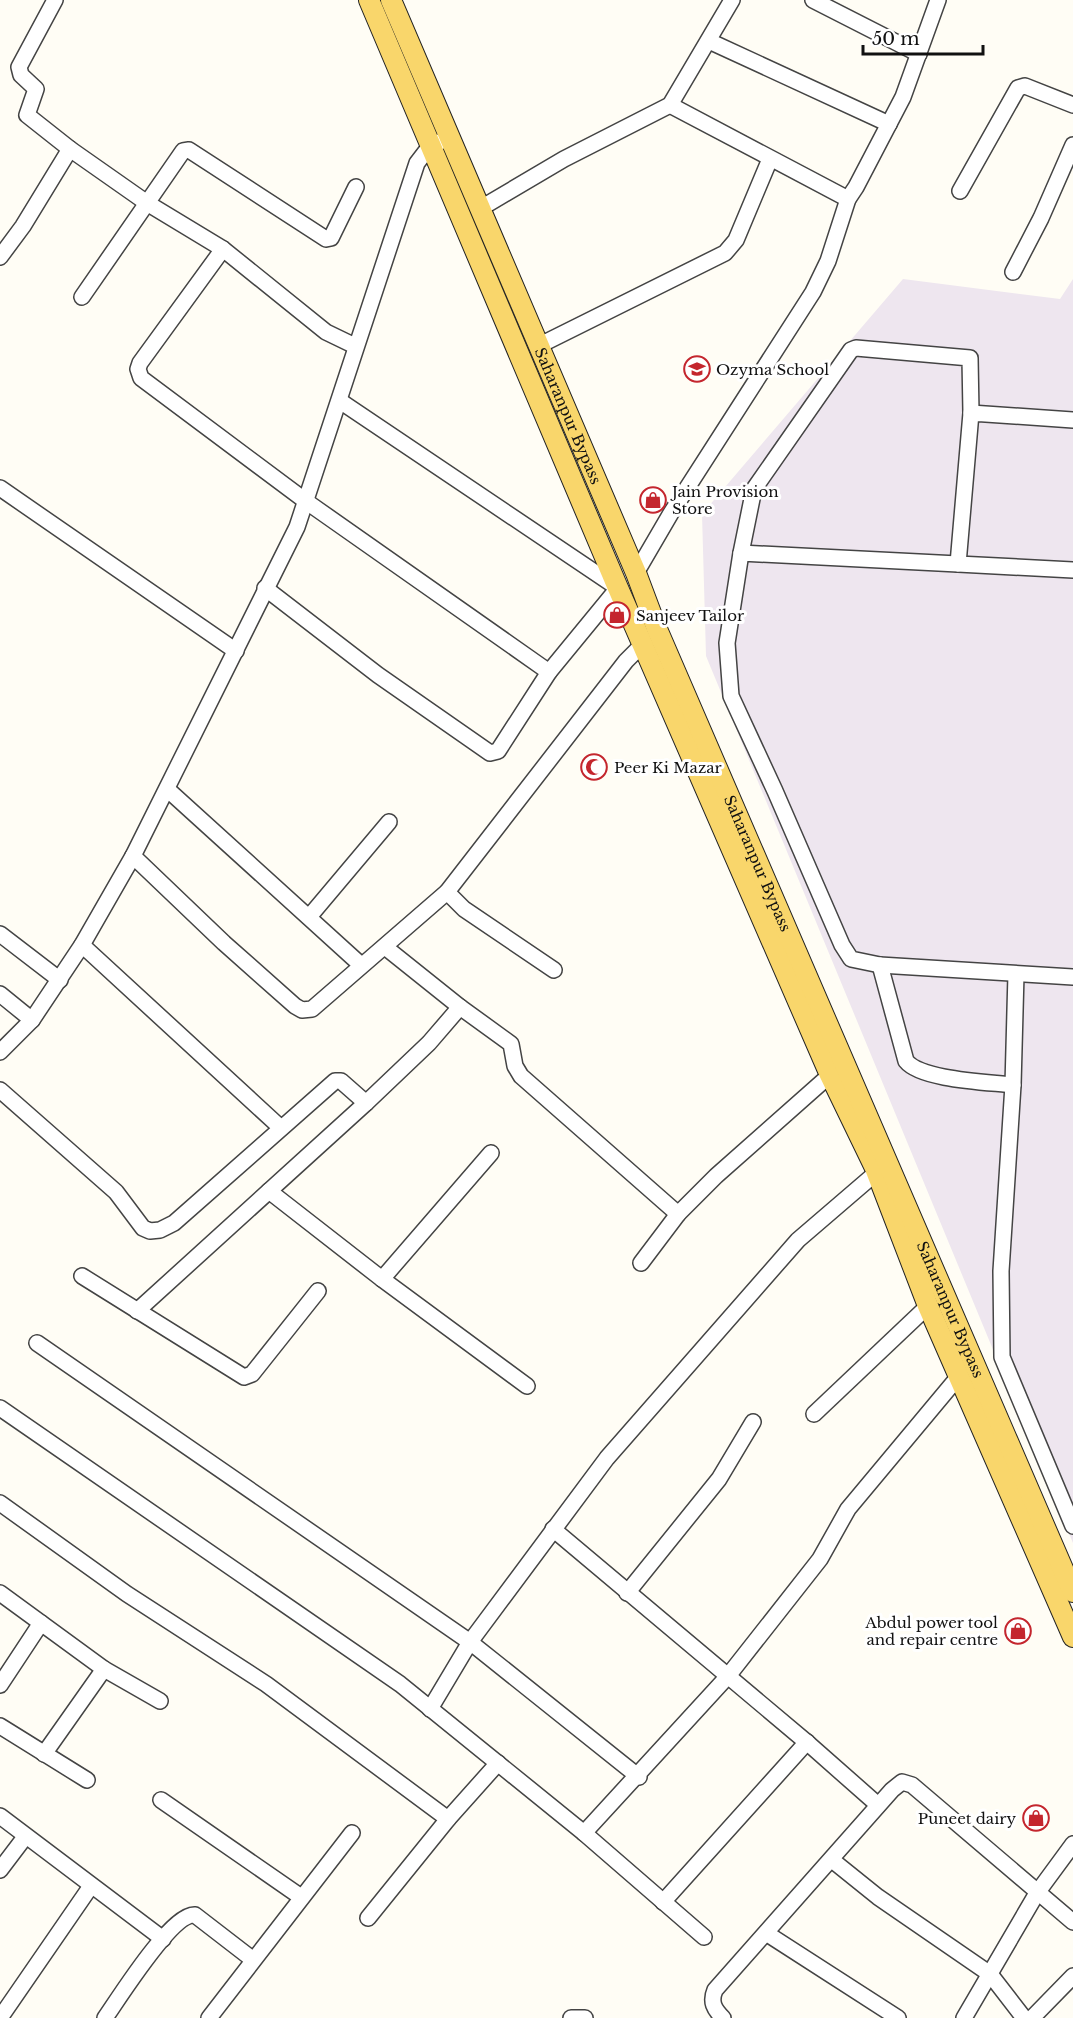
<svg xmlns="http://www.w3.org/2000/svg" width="1073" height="2018" font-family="'Libre Baskerville',serif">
  <rect width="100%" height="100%" fill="#fffdf5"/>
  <path fill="#eee6ef" d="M903 279 1060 299 1073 279V1543L706 656 702 514Z"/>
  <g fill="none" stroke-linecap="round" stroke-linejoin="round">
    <g stroke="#444" stroke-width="18">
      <g id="minor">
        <path d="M55 0 19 67 21 75 36 89 27 115 70 149 147 203 223 249 326 332 355 346"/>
        <path d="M813 0 919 54"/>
        <path d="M709 41 889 124"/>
        <path d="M670 105 848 199"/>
        <path d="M960 191 1018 88 1025 86 1073 105"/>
        <path d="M481 208 564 159 670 105 732 0"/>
        <path d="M223 249 140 363 138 369 141 378 307 502 549 672"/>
        <path d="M0 257 23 226 70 149"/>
        <path d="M1013 272 1041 218 1073 145"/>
        <path d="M82 297 183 151 189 150 326 239 331 238 356 187"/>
        <path d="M538 346 725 253 736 240 770 159"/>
        <path d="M1073 420 971 413 958 564 1073 570"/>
        <path d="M0 488 236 651"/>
        <path d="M741 553 754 489 851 350 856 348 970 358 971 413"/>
        <path d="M958 564 741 553 727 643 731 696 775 791 842 945 851 959 880 965 1073 977"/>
        <path d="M636 573 671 513 813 292 828 261 848 199 856 187 903 97 938 0"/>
        <path d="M265 588 378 675 490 753 498 751 549 672 618 588 340 401"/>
        <path d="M167 789 361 965"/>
        <path d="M133 856 224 943 295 1006 302 1010 312 1009 447 892 626 661 644 643"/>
        <path d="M447 892 464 909 554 970"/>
        <path d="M309 917 389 822"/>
        <path d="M0 934 60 980"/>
        <path d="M82 945 281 1128"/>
        <path d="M385 947 460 1007 511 1044 515 1066 521 1076 678 1214"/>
        <path d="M880 965 906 1061C921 1080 988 1082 1013 1085"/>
        <path d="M1016 974 1013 1085 1001 1271 1002 1357 1073 1526"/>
        <path d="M0 994 32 1020"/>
        <path d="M0 1052 32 1020 82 945 133 856 297 527 417 163 430 146 449 138"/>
        <path d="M0 1090 116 1192 143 1228 150 1231 160 1230 174 1223 335 1081H341L366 1103"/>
        <path d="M269 1191 382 1279 527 1386"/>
        <path d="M641 1263 678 1214 716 1176 830 1075"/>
        <path d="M82 1276 244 1377 252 1374 318 1291"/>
        <path d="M382 1279 491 1153"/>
        <path d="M137 1311 366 1103 429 1043 460 1007"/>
        <path d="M37 1343 470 1642 639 1777"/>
        <path d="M0 1408 400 1684 584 1833 704 1937"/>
        <path d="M814 1414 928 1306"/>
        <path d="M0 1503 127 1594 266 1684 448 1819"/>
        <path d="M553 1529 810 1745 878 1805"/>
        <path d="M0 1593 104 1669 160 1701"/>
        <path d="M627 1593 719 1479 753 1422"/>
        <path d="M0 1685 41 1623"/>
        <path d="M430 1709 470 1642 607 1458 798 1240 876 1173"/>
        <path d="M0 1726 87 1780"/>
        <path d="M44 1754 104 1669"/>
        <path d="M161 1800 301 1897"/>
        <path d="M0 1816 163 1939"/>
        <path d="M584 1833 728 1676 820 1559 848 1509 959 1376"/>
        <path d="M832 1860 878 1897 990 1974 1024 2018"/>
        <path d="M0 1870 25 1837"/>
        <path d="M663 1902 807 1742"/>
        <path d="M368 1918 448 1819 498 1763"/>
        <path d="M766 1933 898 2018"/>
        <path d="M0 2018 91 1886"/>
        <path d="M105 2018C119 1998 172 1913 195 1915L252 1959"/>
        <path d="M209 2018 352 1833"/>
        <path d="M571 2018H585"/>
        <path d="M723 2018C714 2009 710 2002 715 1990L892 1790 902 1782 912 1785 1073 1922"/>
        <path d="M964 2018 1037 1893 1073 1844"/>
        <path d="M1032 2018 1073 1976"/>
      </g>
    </g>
    <g stroke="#222" stroke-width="22">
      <g id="major">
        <path d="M369 0 618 588 830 1075 875 1168 928 1306 1073 1637"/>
        <path id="s1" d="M391 0 636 573 657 629 1073 1592"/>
      </g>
    </g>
    <use href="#minor" stroke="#fff" stroke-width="15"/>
    <use href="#major" stroke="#f9d66b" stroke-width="20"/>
  </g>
  <defs>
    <g id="school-ring" transform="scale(1.35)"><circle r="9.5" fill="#fff" stroke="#c4262e" stroke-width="1.5"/><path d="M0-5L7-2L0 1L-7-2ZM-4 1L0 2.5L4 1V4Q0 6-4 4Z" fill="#c4262e"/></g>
    <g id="shop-ring" transform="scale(1.35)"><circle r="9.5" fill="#fff" stroke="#c4262e" stroke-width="1.5"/><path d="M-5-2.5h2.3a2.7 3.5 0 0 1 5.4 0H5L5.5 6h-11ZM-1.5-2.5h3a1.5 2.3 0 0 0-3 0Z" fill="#c4262e"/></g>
    <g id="mosque-ring" transform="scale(1.35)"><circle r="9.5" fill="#fff" stroke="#c4262e" stroke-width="1.5"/><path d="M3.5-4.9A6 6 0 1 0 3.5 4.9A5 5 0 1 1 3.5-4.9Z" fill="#c4262e"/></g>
  </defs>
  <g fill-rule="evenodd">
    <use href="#school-ring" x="697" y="369"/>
    <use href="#shop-ring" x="653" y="500"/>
    <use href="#shop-ring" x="617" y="615"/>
    <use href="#mosque-ring" x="594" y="767"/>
    <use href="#shop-ring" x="1018" y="1631"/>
    <use href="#shop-ring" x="1036" y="1818"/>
  </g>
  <g text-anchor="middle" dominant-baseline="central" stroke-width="6" stroke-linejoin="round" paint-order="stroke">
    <g font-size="15" fill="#111" stroke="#fff" text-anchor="start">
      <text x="716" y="369">Ozyma School</text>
      <text x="672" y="491">Jain Provision<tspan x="672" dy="17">Store</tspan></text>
      <text x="636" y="615">Sanjeev Tailor</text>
      <text x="614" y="767">Peer Ki Mazar</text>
      <text x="998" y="1622" text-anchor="end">Abdul power tool<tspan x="998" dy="17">and repair centre</tspan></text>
      <text x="1016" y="1818" text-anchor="end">Puneet dairy</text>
    </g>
    <g font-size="15" fill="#111" stroke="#fff">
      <text stroke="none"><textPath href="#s1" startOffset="452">Saharanpur Bypass</textPath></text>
      <text stroke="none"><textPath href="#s1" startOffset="938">Saharanpur Bypass</textPath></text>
      <text stroke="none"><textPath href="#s1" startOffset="1424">Saharanpur Bypass</textPath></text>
    </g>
  </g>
  <path d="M863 45v9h120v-9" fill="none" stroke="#111111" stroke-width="3"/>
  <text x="872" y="45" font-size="18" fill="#111111" stroke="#ffffff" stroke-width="4.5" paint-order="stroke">50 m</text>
</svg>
